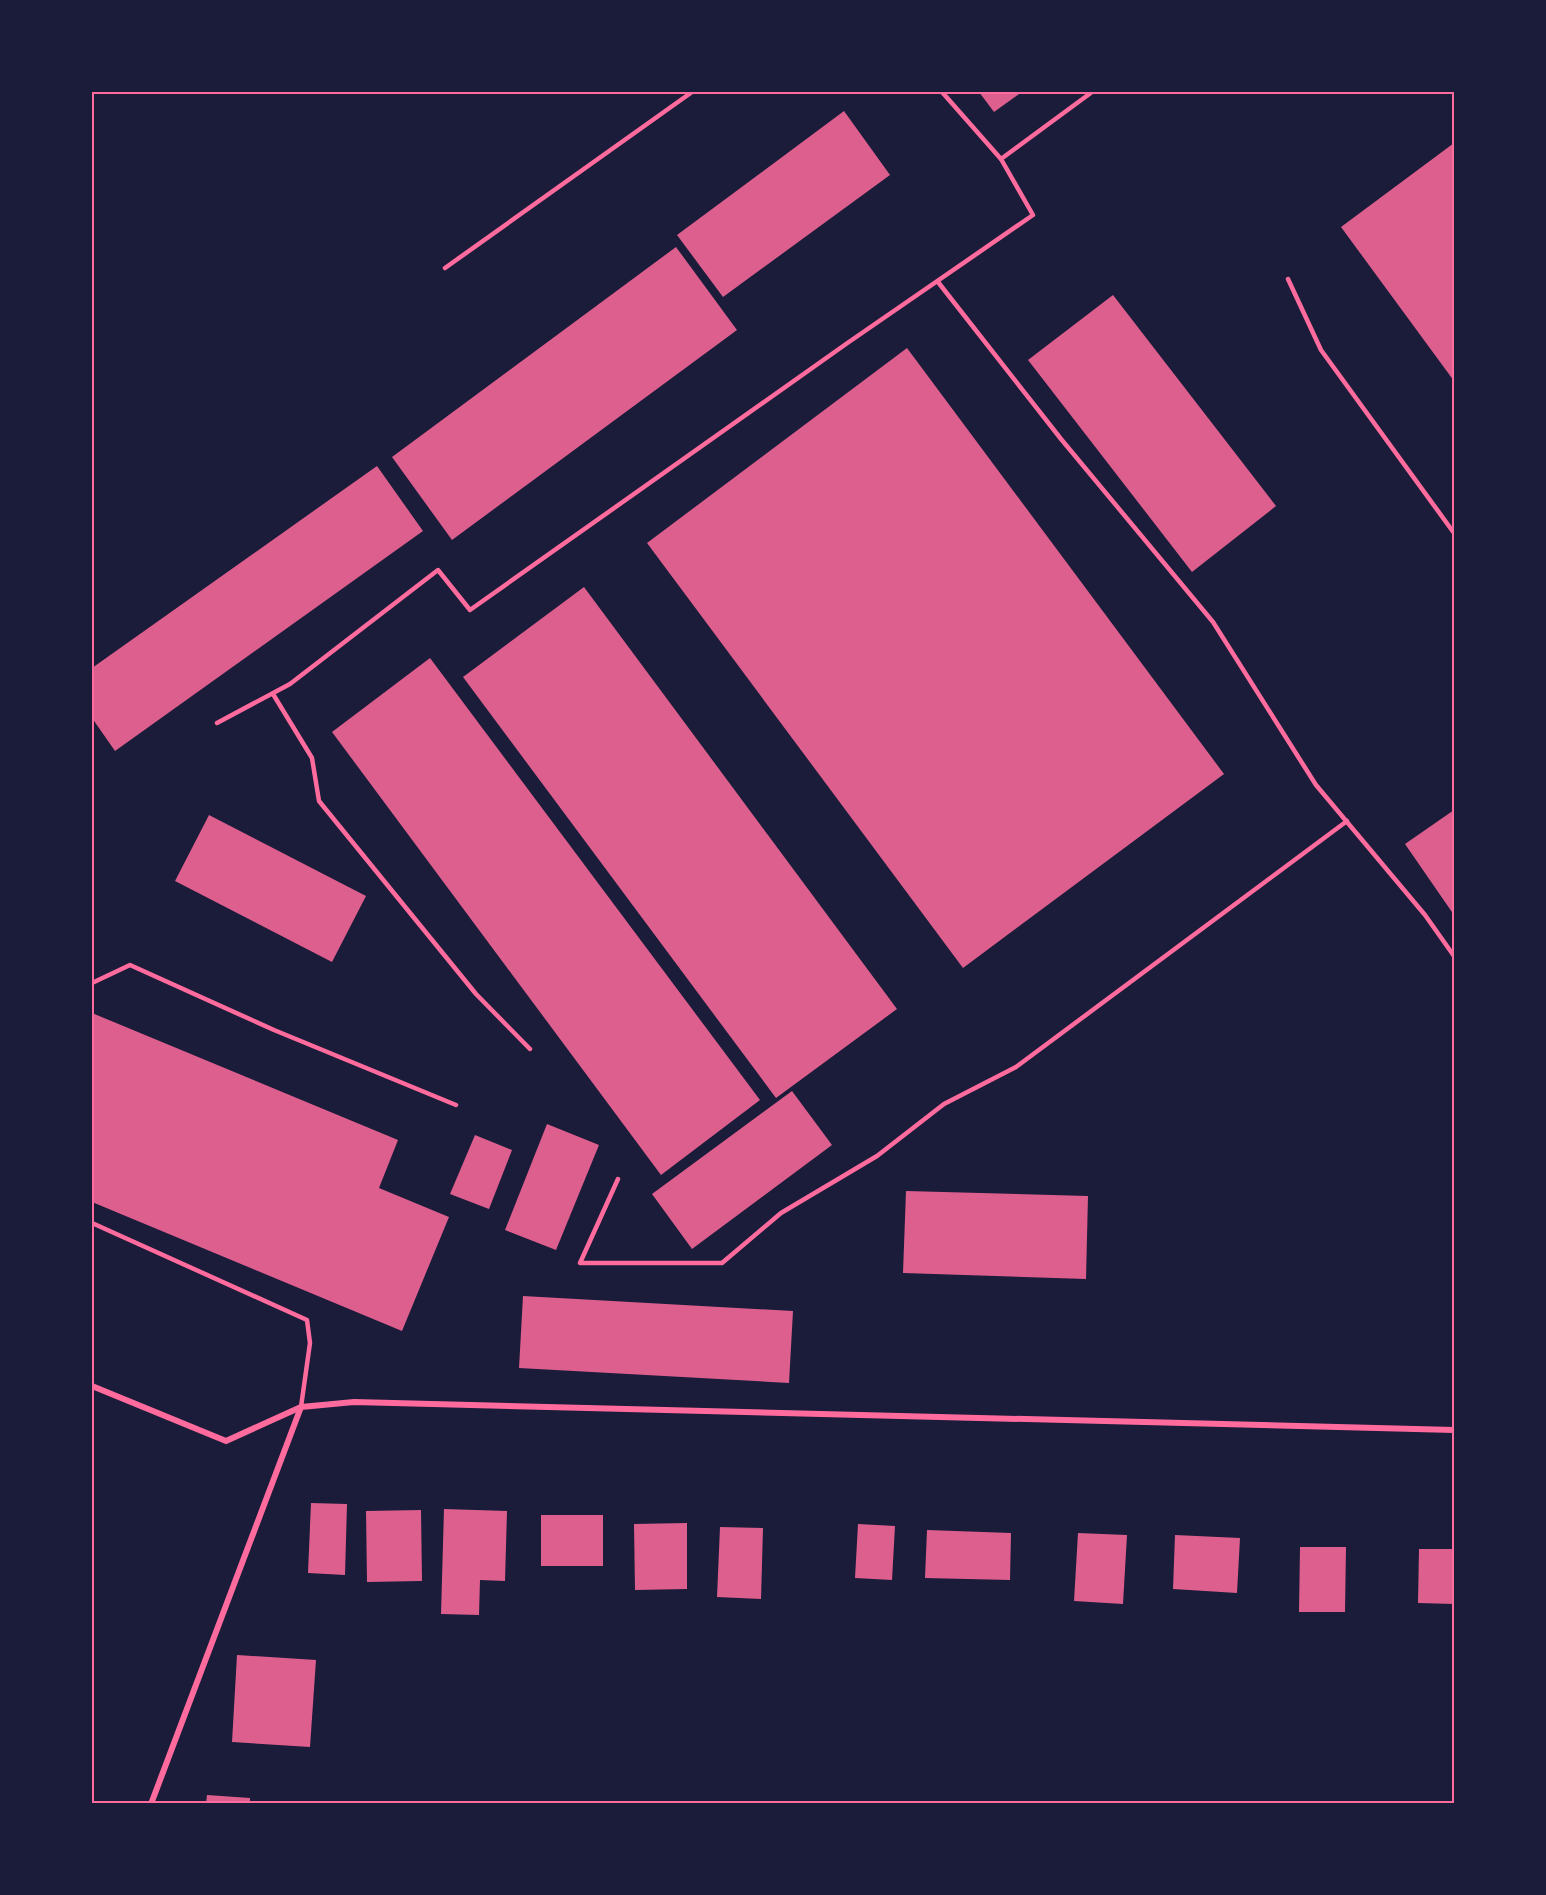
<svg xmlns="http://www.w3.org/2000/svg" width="1546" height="1895" font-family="Mulish,sans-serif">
  <rect width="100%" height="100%" fill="#1b1b3a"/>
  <g fill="#dd5f8e">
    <path d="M979 92H1022L994 112Z"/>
    <path d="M844 111 890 175 723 297 677 235Z"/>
    <path d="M1454 143V381L1341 227Z"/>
    <path d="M676 247 737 330 452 540 392 457Z"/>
    <path d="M1113 295 1276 506 1192 572 1028 360Z"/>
    <path d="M907 348 1224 774 963 968 647 543Z"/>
    <path d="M377 466 423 531 115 751 92 718V668Z"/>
    <path d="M584 587 897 1009 776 1098 463 677Z"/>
    <path d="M430 658 760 1100 661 1175 332 732Z"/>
    <path d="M1454 810V915L1405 844Z"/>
    <path d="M209 815 366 896 332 962 175 881Z"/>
    <path d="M92 1013 398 1140 379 1188 449 1217 402 1331 92 1202Z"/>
    <path d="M792 1091 832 1145 692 1249 652 1194Z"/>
    <path d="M547 1124 599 1145 556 1250 505 1230Z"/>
    <path d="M475 1135 512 1150 489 1209 450 1194Z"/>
    <path d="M906 1191 1088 1196 1086 1279 903 1273Z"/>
    <path d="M523 1296 793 1311 789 1383 519 1368Z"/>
    <path d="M311 1503 347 1504 345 1575 308 1573Z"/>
    <path d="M444 1509 507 1511 505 1581 480 1580 479 1615 441 1614Z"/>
    <path d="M421 1510 422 1581 367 1582 366 1511Z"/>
    <rect x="541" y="1515" width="62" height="51"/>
    <path d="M687 1523V1589L635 1590 634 1524Z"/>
    <path d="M858 1524 895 1526 892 1580 855 1578Z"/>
    <path d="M720 1527 763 1528 761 1599 717 1597Z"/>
    <path d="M927 1530 1011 1533 1010 1580 925 1578Z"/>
    <path d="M1078 1533 1127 1535 1123 1604 1074 1601Z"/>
    <path d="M1175 1535 1240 1538 1237 1593 1173 1589Z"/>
    <path d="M1300 1547H1346L1345 1612H1299Z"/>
    <path d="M1419 1549H1454V1604L1418 1603Z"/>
    <path d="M237 1655 316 1660 310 1747 232 1742Z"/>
    <path d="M207 1795 250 1798V1804H206Z"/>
  </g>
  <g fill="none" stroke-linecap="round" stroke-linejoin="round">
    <g stroke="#ff6b9d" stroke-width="4.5">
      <path d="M942 92 1001 159 1092 92"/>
      <path d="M445 268 692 92"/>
      <path d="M1288 279 1321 350 1454 533"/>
      <path d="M938 282 1061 439 1213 622 1316 785 1425 915 1454 956"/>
      <path d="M273 694 312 758 319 801 476 994 530 1049"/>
      <path d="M217 723 290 684 438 570 470 610 846 344 1033 215 1001 159"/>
      <path d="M92 983 130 965 274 1030 456 1105"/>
      <path d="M618 1179 580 1263H722L781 1213 877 1156 944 1104 1016 1067 1347 821"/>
      <path d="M92 1223 307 1320 310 1343 301 1407"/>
    </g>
    <g stroke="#ff6b9d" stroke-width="6">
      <path d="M92 1386 226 1441 301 1407 354 1402 1454 1430"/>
      <path d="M151 1804 301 1407"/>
    </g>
  </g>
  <rect width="1546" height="1895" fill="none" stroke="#1b1b3a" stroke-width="186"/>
  <rect x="93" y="93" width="1360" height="1709" fill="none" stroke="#ff6b9d" stroke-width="2"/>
</svg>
